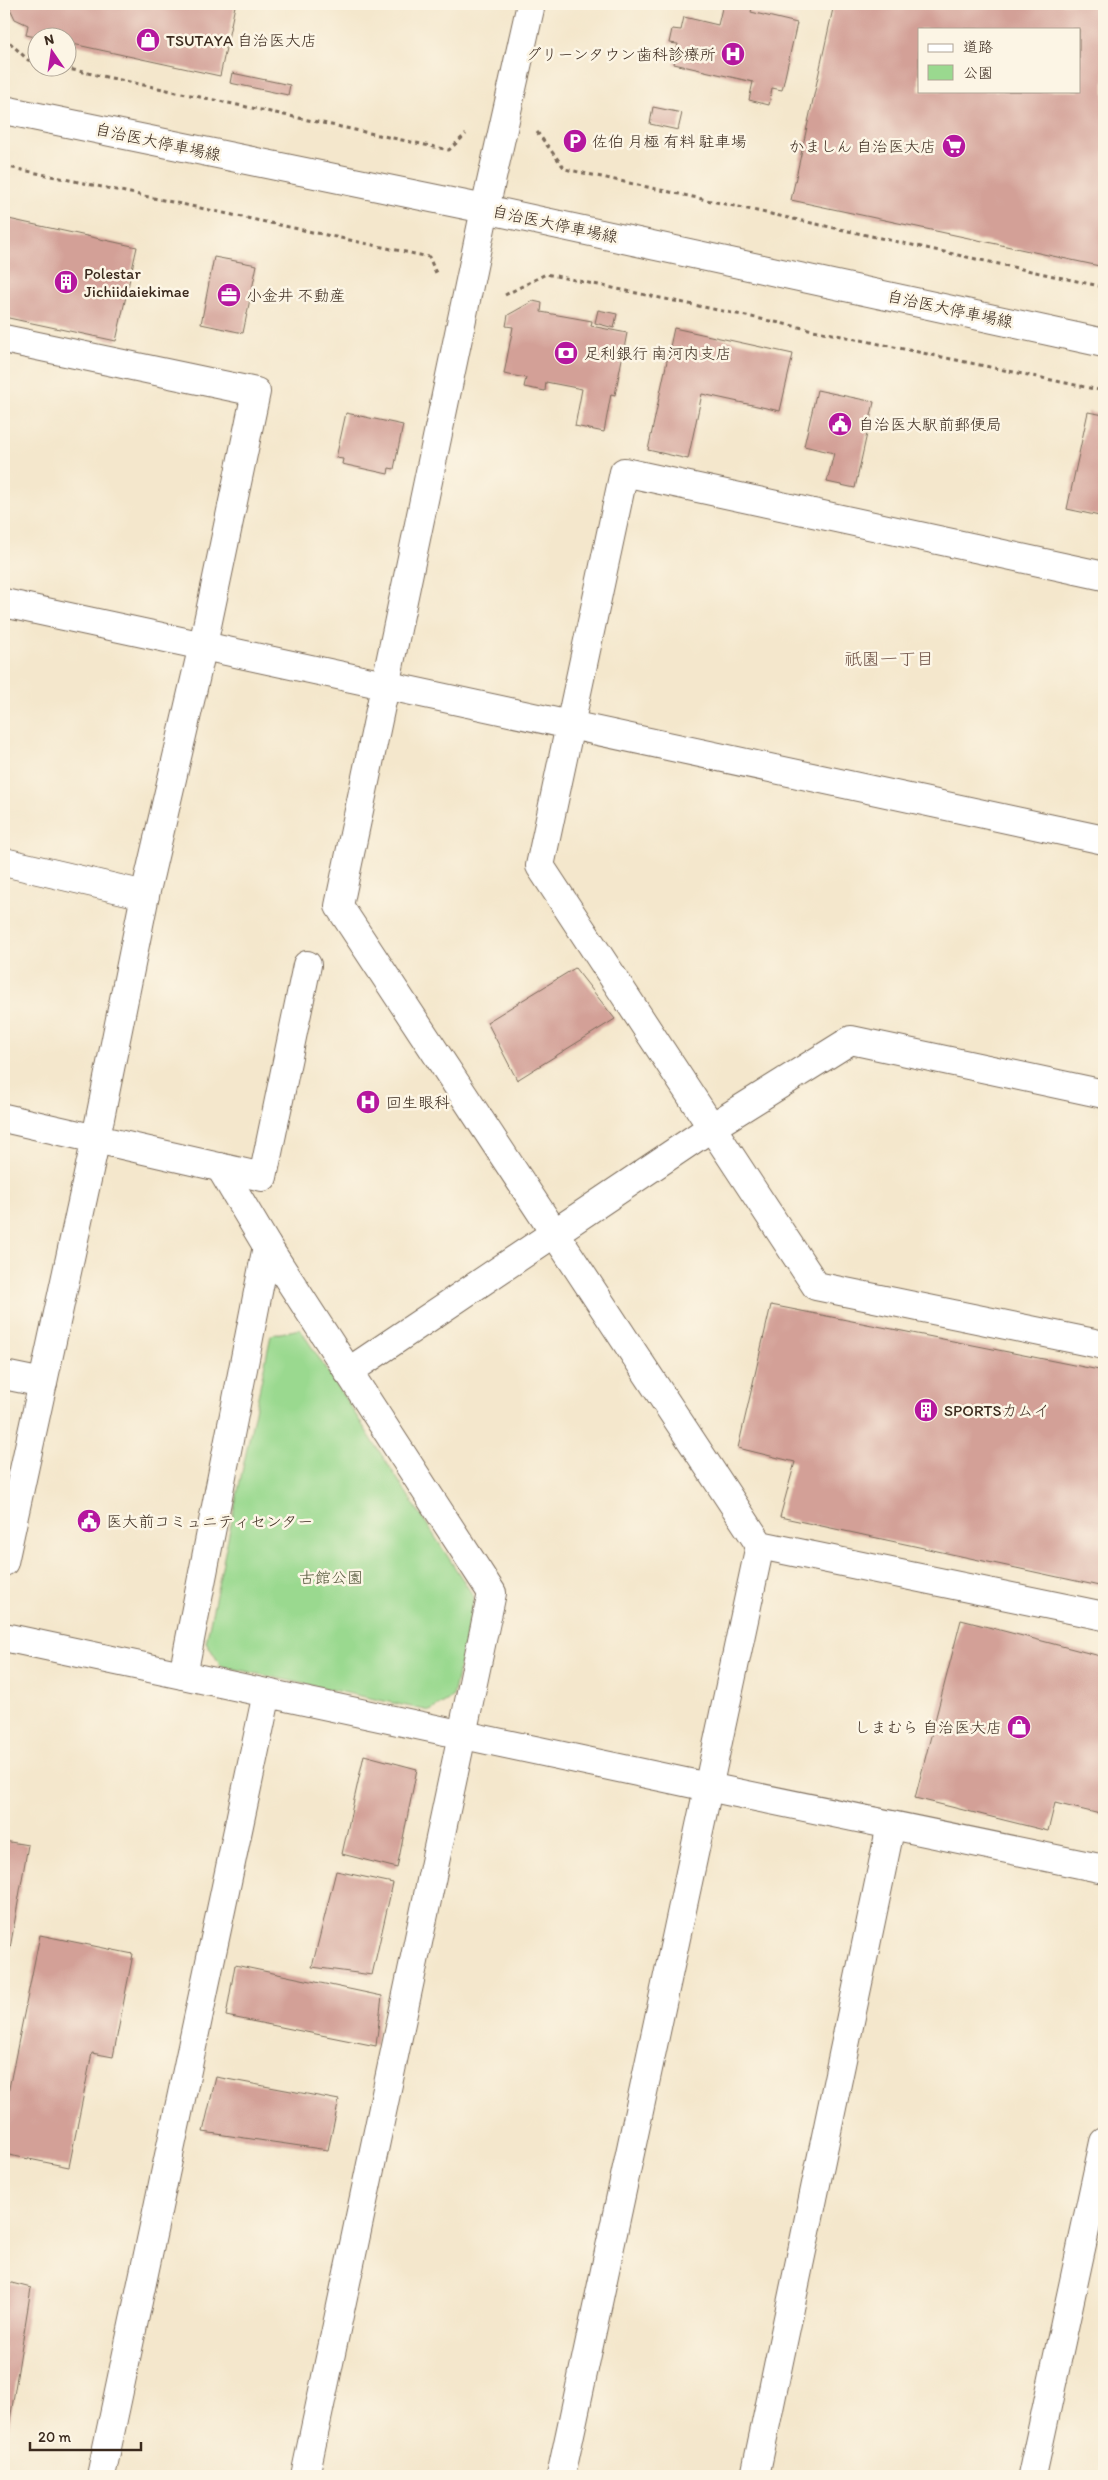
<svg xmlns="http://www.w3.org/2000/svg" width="1108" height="2480" font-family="Itim,'Klee One',sans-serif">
  <rect width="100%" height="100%" fill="#fcf5e5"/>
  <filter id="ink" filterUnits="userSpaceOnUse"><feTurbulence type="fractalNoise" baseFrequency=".02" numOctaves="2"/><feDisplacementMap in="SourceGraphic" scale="10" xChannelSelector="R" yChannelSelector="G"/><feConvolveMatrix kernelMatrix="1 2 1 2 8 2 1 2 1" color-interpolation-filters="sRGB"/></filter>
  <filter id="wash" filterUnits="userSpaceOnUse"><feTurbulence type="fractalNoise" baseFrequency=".0096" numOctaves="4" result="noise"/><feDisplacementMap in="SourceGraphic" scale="20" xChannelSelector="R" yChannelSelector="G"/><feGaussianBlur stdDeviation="1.12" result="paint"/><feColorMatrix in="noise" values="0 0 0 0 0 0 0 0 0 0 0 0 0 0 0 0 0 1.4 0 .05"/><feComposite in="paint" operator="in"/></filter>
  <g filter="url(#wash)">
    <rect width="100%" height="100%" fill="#f4e7cc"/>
    <path fill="#9ad98f" stroke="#6a8256" d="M300 1329 474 1597 453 1697 430 1711 221 1666 206 1642 271 1335Z"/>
    <g id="blocks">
      <g fill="#d3a097" fill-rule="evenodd">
        <path d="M8 4H226L235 6 220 76 68 43V38H40L26 35 28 25 15 19Z"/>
        <path d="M723 4H753L751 12 797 23 782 90 772 88 769 105 749 100 753 82 674 64 678 44 669 43 672 29 681 30 684 17 718 25Z"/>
        <path d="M834 4H1104V267L791 200ZM919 29H1079V91H919Z"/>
        <path d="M232 73 290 85 288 95 230 83Z"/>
        <path d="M653 107 682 113 678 130 650 124Z"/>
        <path d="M4 218 137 247 116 341 4 317Z"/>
        <path d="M214 257 257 265 243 333 201 324Z"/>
        <path d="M533 301 542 303 541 312 592 321 591 326 627 333 615 395 611 394 604 432 575 426 582 389 546 382 545 391 524 387 526 378 504 374 513 327 506 326 508 315Z"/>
        <path d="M598 310 617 314 614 328 595 323Z"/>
        <path d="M674 328 793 354 780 411 702 394 688 459 648 450Z"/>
        <path d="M817 390 874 402 855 488 827 482 834 453 804 446Z"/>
        <path d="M1088 412 1104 415V517L1067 509Z"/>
        <path d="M346 413 403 425 394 469 389 468 388 474 342 464 343 459 336 458Z"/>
        <path d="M4 635 8 636 5 665H4Z"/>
        <path d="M575 968 615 1019 517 1080 487 1022Z"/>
        <path d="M771 1305 1104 1371V1587L780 1517 795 1462 738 1448Z"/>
        <path d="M961 1620 1104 1657V1815L1055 1803 1048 1831 915 1798Z"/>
        <path d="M364 1755 417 1769 397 1868 342 1854Z"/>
        <path d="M4 1841 28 1845 5 1977H4Z"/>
        <path d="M336 1871 393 1883 372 1975 312 1967Z"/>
        <path d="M40 1935 133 1954 113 2057 92 2053 69 2167 4 2154V2113Z"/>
        <path d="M235 1965 382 1996 376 2046 226 2016Z"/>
        <path d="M216 2077 339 2100 328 2150 203 2132Z"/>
        <path d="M4 2281 31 2288 5 2452H4Z"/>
      </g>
    </g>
  </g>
  <g filter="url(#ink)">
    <use href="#blocks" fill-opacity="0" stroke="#7c6c5b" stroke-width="1"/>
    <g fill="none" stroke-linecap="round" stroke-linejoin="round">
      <g stroke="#7c6c5b" stroke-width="30">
        <g id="minor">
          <path d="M485 209 339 906 760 1545 1104 1616"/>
          <path d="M4 339 256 392 203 645 145 895 96 1138 4 1562"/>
          <path d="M1104 576 624 472 540 866 816 1286 1104 1345"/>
          <path d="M4 603 1104 840"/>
          <path d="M4 862 145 895"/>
          <path d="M4 1118 263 1177 307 965"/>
          <path d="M220 1167 267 1246 492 1593 305 2476"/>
          <path d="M348 1372 712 1127 851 1040 1104 1094"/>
          <path d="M4 1375 43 1383"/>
          <path d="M4 1637 708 1787 1104 1869"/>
          <path d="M183 1675 267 1246"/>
          <path d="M101 2476 267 1693"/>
          <path d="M561 2476 760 1545"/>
          <path d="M755 2476 891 1825"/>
          <path d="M1032 2476 1104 2142"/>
        </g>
      </g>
      <g stroke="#7c6c5b" stroke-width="30">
        <path id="tertiary" d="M485 209 531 4"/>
      </g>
      <g stroke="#7c6c5b" stroke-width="30">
        <path id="secondary" d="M4 110 485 209 1104 343"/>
      </g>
      <g stroke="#7c6c5b" stroke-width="3" stroke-dasharray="4 4" stroke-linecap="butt">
        <path d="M4 37 28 60 38 62"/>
        <path d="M64 68 449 150 466 134"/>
        <path d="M537 132 565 169 1104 287"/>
        <path d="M4 166 429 257 436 273"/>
        <path d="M505 295 546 274 1104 391"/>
      </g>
      <use href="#minor" stroke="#fff" stroke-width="28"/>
      <use href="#tertiary" stroke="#fff" stroke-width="28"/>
      <use href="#secondary" stroke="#fff" stroke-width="28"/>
    </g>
  </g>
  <defs>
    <g id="shop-disc" transform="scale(1.25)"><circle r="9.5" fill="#b5179e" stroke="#fcf5e5"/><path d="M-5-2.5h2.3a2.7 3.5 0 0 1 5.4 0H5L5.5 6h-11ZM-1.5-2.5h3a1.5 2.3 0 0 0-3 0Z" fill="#fff"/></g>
    <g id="hospital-disc" transform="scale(1.25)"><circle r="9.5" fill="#b5179e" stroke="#fcf5e5"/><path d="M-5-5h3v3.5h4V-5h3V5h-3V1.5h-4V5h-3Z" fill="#fff"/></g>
    <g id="parking-disc" transform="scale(1.25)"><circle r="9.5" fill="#b5179e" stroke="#fcf5e5"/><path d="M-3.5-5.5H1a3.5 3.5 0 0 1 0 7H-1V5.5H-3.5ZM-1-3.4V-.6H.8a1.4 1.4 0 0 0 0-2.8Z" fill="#fff"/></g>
    <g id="supermarket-disc" transform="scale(1.25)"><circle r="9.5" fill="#b5179e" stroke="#fcf5e5"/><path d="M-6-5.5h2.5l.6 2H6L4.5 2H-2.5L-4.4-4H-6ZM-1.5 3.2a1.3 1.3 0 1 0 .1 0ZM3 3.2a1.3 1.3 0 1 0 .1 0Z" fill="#fff"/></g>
    <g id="building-disc" transform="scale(1.25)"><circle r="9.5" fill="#b5179e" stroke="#fcf5e5"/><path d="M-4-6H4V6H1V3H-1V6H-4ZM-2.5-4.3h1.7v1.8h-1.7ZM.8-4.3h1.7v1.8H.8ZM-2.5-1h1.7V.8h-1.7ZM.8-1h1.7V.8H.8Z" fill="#fff"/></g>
    <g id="office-disc" transform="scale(1.25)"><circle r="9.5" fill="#b5179e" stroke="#fcf5e5"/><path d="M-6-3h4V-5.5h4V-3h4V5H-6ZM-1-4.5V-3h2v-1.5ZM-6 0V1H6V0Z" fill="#fff"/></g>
    <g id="bank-disc" transform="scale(1.25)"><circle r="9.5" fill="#b5179e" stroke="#fcf5e5"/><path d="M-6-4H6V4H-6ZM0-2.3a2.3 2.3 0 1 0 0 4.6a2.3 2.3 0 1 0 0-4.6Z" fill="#fff"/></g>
    <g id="civic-disc" transform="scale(1.25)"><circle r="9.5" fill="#b5179e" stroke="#fcf5e5"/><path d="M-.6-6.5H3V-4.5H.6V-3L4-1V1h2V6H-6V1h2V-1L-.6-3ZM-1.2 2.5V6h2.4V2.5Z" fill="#fff"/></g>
  </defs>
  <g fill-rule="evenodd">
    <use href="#shop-disc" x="148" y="40"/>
    <use href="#hospital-disc" x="733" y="54"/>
    <use href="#parking-disc" x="575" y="141"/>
    <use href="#supermarket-disc" x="954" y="146"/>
    <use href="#building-disc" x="66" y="282"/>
    <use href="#office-disc" x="229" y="295"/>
    <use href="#bank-disc" x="566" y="353"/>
    <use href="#civic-disc" x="840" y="424"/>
    <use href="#hospital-disc" x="368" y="1102"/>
    <use href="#building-disc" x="926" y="1410"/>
    <use href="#civic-disc" x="89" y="1521"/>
    <use href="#shop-disc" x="1019" y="1727"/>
  </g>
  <g text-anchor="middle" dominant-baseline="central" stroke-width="5" stroke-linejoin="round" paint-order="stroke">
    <g font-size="16" fill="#3b2a1e" stroke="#fcf5e5" text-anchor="start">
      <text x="166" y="40">TSUTAYA 自治医大店</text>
      <text x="716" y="54" text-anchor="end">グリーンタウン歯科診療所</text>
      <text x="592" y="141">佐伯 月極 有料 駐車場</text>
      <text x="936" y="146" text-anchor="end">かましん 自治医大店</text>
      <text x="84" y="273">Polestar<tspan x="84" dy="18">Jichiidaiekimae</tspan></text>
      <text x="246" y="295">小金井 不動産</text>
      <text x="584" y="353">足利銀行 南河内支店</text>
      <text x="858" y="424">自治医大駅前郵便局</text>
      <text x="386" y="1102">回生眼科</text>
      <text x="944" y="1410">SPORTSカムイ</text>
      <text x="106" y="1521">医大前コミュニティセンター</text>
      <text x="1002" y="1727" text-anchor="end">しまむら 自治医大店</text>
    </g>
    <g font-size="16" fill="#3b2a1e" stroke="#fcf5e5">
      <text transform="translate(158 142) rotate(12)">自治医大停車場線</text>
      <text transform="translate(555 224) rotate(12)">自治医大停車場線</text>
      <text transform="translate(950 309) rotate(12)">自治医大停車場線</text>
    </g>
    <g font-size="16" fill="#53563a" stroke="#fcf5e5">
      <text x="331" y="1577">古館公園</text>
    </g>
    <g font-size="18" fill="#705348" stroke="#fcf5e5">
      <text x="889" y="659">祇園一丁目</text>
    </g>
  </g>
  <rect width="1108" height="2480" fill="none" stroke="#fcf5e5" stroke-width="20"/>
  <rect x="918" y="28" width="162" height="65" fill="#fcf5e5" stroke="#afa495"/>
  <rect x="928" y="44" width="25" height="8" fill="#ffffff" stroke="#afa495"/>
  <text x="963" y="52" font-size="15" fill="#3b2a1e">道路</text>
  <rect x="928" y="65" width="25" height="15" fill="#9ad98f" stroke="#afa495"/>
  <text x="963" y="78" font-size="15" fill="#3b2a1e">公園</text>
  <g transform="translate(52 52) rotate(347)"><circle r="24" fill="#fcf5e5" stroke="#afa495"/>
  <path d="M0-4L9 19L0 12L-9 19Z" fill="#b5179e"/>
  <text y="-8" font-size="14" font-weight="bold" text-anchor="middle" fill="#3b2a1e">N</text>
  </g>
  <path d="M30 2442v8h111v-8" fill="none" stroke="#3b2a1e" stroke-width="2.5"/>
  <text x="38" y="2442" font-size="15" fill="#3b2a1e" stroke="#fcf5e5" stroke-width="4" paint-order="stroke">20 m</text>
</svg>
